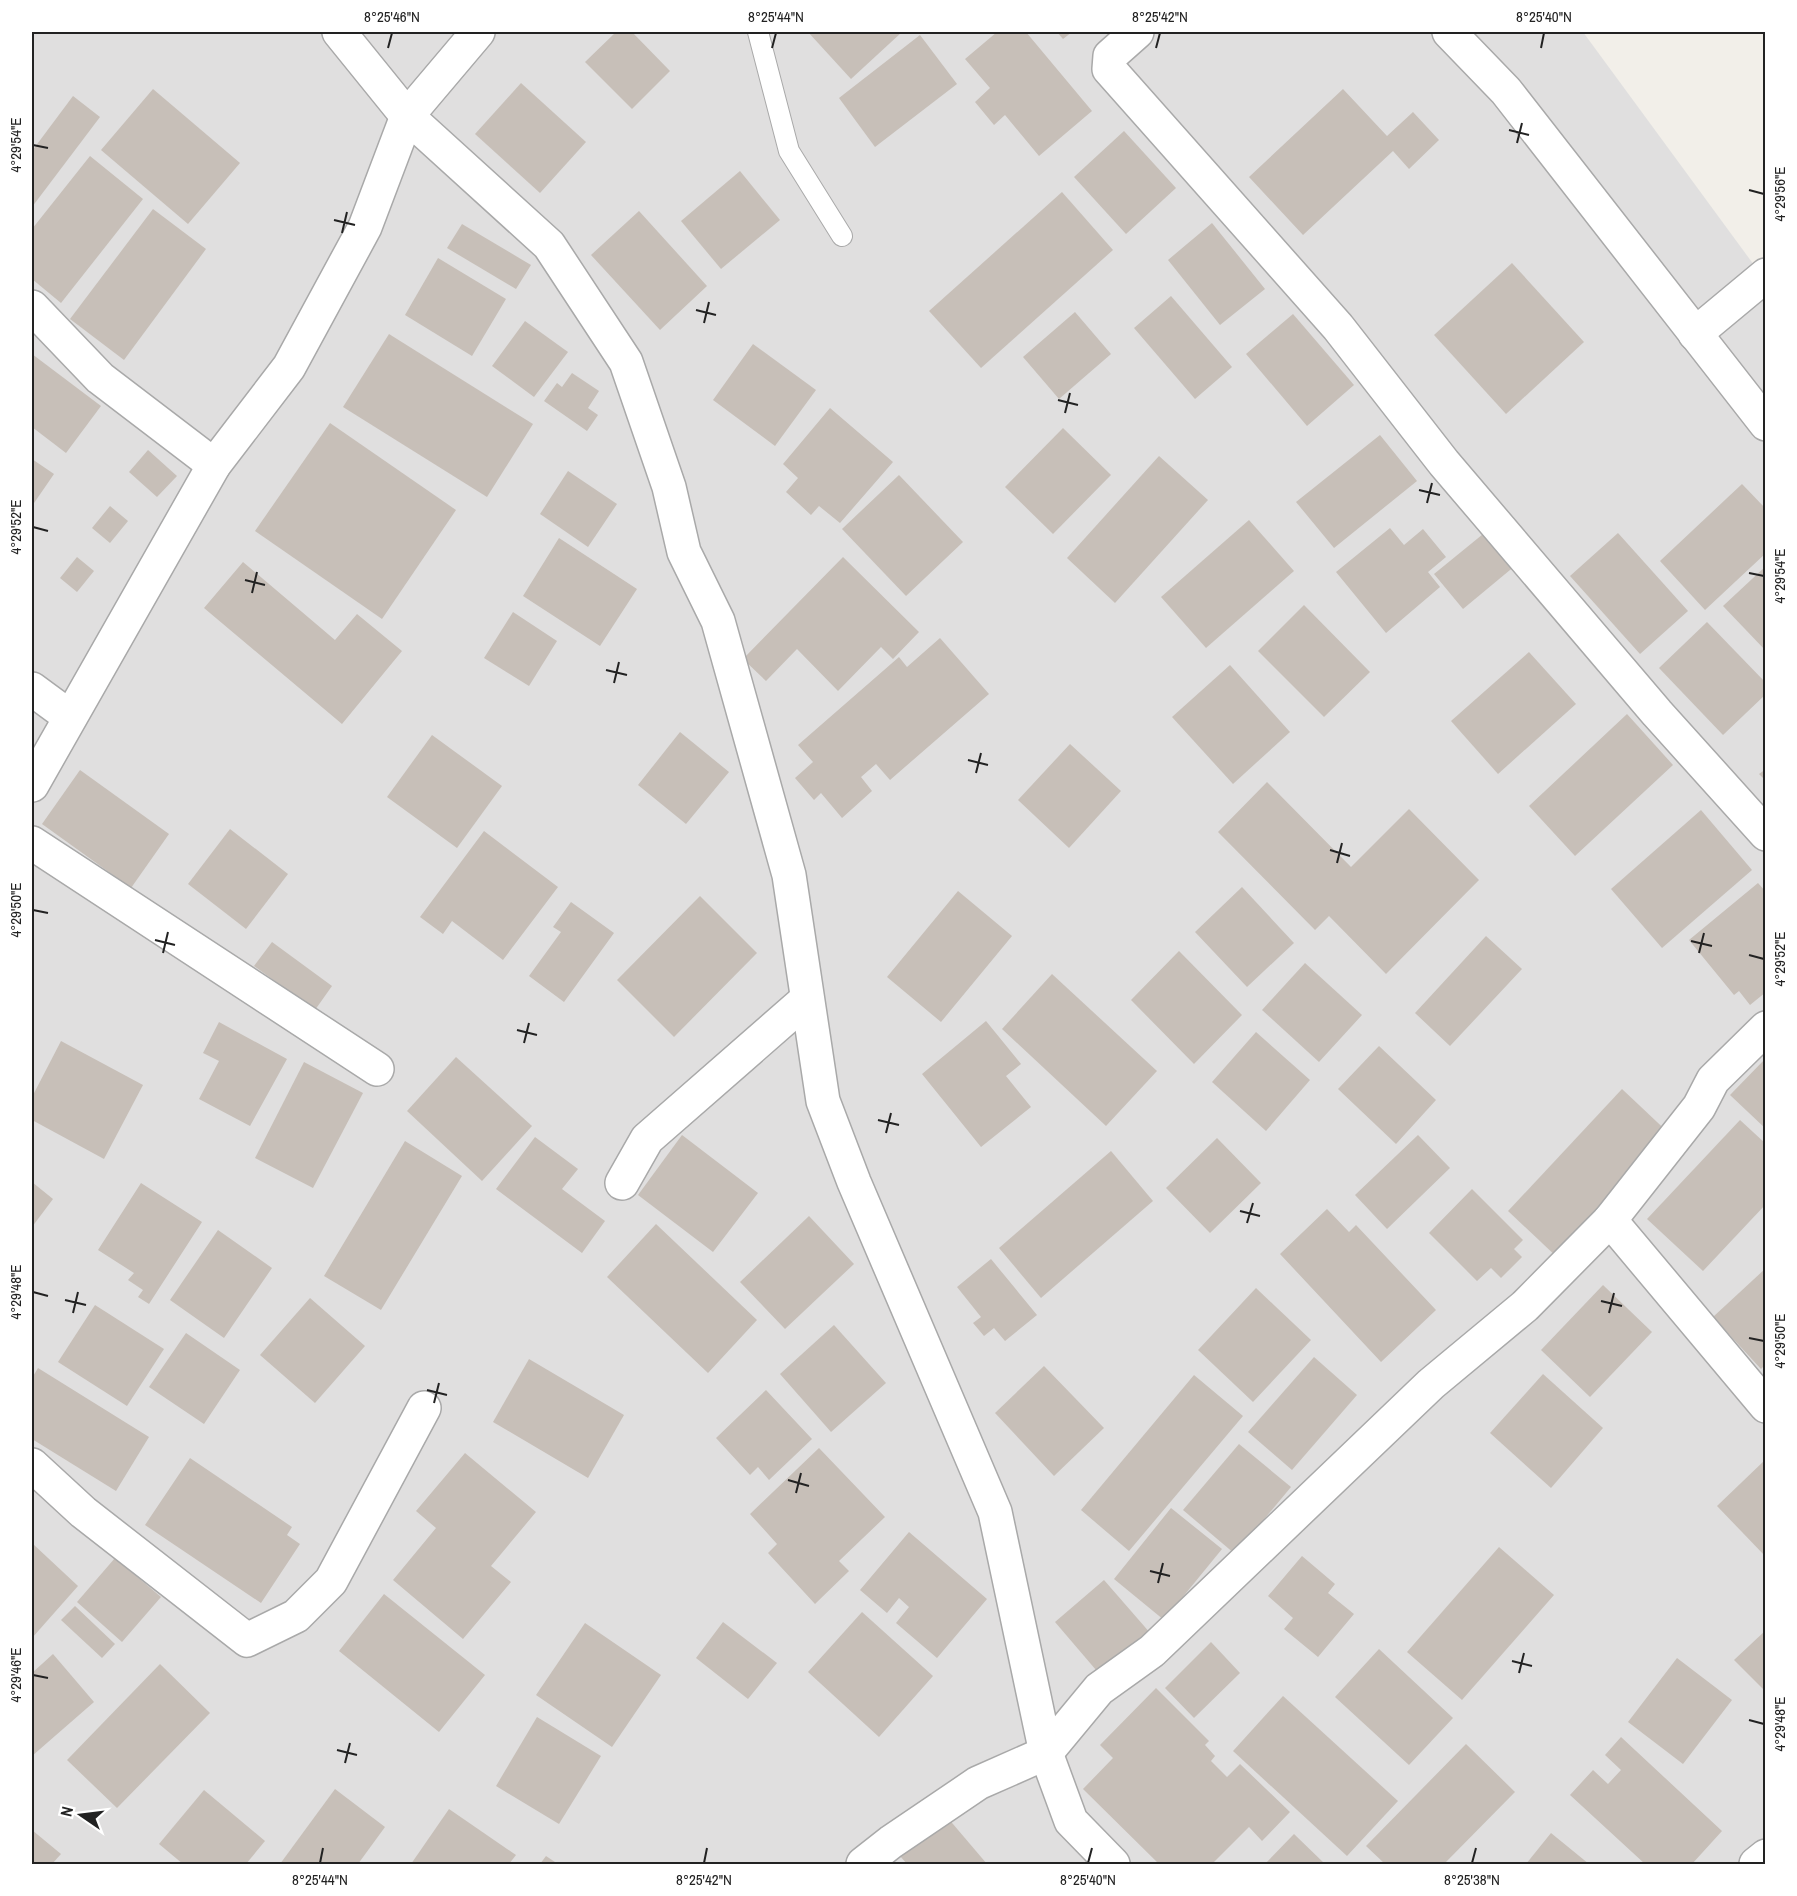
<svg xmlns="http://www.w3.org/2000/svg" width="1797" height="1896" font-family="'Archivo Narrow',sans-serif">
  <rect width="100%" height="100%" fill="#f2efe9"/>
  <path fill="#e0dfdf" d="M32 32H1583L1765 280V1864H32Z"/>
  <g fill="#c7bfb8">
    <path d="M616 32H632L670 71 632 109 585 62Z"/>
    <path d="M808 32H902L851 79Z"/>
    <path d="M997 32H1026L1092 111 1039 156 1005 115 994 125 975 102 990 88 965 59Z"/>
    <path d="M1057 32H1072L1063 39Z"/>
    <path d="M920 35 957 84 875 147 839 98Z"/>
    <path d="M521 83 586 142 540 193 475 134Z"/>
    <path d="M153 89 240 163 188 224 101 150Z"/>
    <path d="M1343 89 1387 136 1413 112 1439 140 1409 169 1393 151 1303 235 1249 177Z"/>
    <path d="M73 96 100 117 32 207V151Z"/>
    <path d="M1124 131 1176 188 1126 234 1074 177Z"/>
    <path d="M90 156 143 199 61 303 32 279V229Z"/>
    <path d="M740 171 780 220 721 269 681 221Z"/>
    <path d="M1062 192 1113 250 981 368 929 311Z"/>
    <path d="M153 209 206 249 124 360 70 319Z"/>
    <path d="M639 211 707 286 660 330 591 255Z"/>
    <path d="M1212 223 1265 289 1220 325 1168 260Z"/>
    <path d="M462 224 531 265 516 289 447 248Z"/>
    <path d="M438 258 506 299 472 356 405 315Z"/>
    <path d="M1512 263 1584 342 1506 414 1434 335Z"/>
    <path d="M1171 296 1232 367 1195 399 1134 328Z"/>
    <path d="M1075 312 1111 354 1059 399 1023 357Z"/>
    <path d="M1293 314 1354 385 1307 426 1246 354Z"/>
    <path d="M525 321 568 352 534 397 492 366Z"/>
    <path d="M389 334 533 424 487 497 343 407Z"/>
    <path d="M753 344 816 390 775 446 713 400Z"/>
    <path d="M32 354 101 406 66 453 32 427Z"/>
    <path d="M572 373 599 391 588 408 598 415 587 431 544 401 557 383 562 387Z"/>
    <path d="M830 408 893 462 840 523 819 506 811 515 786 492 798 478 783 464Z"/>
    <path d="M330 423 456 510 382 619 255 531Z"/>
    <path d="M1063 428 1111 475 1053 534 1005 487Z"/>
    <path d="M1380 435 1417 481 1334 548 1296 502Z"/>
    <path d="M148 450 177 476 157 497 129 472Z"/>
    <path d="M1159 456 1208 500 1115 603 1067 558Z"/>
    <path d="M32 459 54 474 32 506Z"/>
    <path d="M568 471 617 504 588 547 540 514Z"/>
    <path d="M899 475 963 542 906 596 842 529Z"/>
    <path d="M1742 484 1766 509V553L1705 610 1660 561Z"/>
    <path d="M110 506 128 521 110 543 92 528Z"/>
    <path d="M1249 520 1294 571 1206 648 1161 597Z"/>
    <path d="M1390 528 1404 545 1423 529 1446 557 1428 572 1440 587 1386 633 1336 572Z"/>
    <path d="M1488 530 1516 565 1463 609 1434 574Z"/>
    <path d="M1618 533 1688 611 1640 654 1570 576Z"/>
    <path d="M559 538 637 589 600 646 523 596Z"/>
    <path d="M77 557 94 571 77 592 60 578Z"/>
    <path d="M843 557 919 632 893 659 881 647 838 691 797 649 766 681 743 659Z"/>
    <path d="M243 562 335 640 357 614 402 651 342 724 204 608Z"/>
    <path d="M1766 566V651L1723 606Z"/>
    <path d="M1304 605 1370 672 1324 717 1258 651Z"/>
    <path d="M513 612 557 641 529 686 484 658Z"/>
    <path d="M1707 622 1766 683V694L1723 735 1659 668Z"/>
    <path d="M940 638 989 694 890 780 876 764 861 777 872 791 842 818 821 793 814 800 795 778 813 762 798 745 899 657 907 667Z"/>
    <path d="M1529 652 1576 704 1498 774 1451 721Z"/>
    <path d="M1230 665 1290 732 1233 784 1172 717Z"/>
    <path d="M1627 714 1673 765 1575 856 1529 806Z"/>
    <path d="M680 732 729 772 686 824 638 785Z"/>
    <path d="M432 735 502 786 457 848 387 797Z"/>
    <path d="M1070 744 1121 791 1069 848 1018 800Z"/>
    <path d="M1766 769V781L1759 774Z"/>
    <path d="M80 770 169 834 131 888 42 824Z"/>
    <path d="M1267 782 1351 867 1409 809 1479 880 1386 974 1329 916 1315 930 1218 832Z"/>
    <path d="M1701 810 1752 870 1662 948 1611 889Z"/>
    <path d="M230 829 288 874 246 929 188 884Z"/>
    <path d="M484 831 558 887 503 960 452 921 443 934 420 917Z"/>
    <path d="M1758 883 1766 892V992L1750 1005 1739 991 1734 995 1689 940Z"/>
    <path d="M1242 887 1294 943 1247 987 1195 932Z"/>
    <path d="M958 891 1012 936 941 1022 887 977Z"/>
    <path d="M700 896 757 953 674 1037 617 980Z"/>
    <path d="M571 902 614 933 564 1002 529 976 561 932 553 927Z"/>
    <path d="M1486 936 1522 969 1450 1046 1415 1013Z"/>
    <path d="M272 942 332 986 315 1010 254 966Z"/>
    <path d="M1179 951 1242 1015 1194 1064 1131 1000Z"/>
    <path d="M1305 963 1362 1015 1319 1062 1262 1010Z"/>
    <path d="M1052 974 1157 1071 1106 1126 1002 1029Z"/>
    <path d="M986 1021 1021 1064 1006 1076 1031 1107 981 1147 922 1074Z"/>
    <path d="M219 1022 287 1059 250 1126 199 1099 219 1061 203 1053Z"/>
    <path d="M1256 1032 1310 1080 1266 1131 1212 1082Z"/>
    <path d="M61 1041 143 1085 104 1159 32 1120V1097Z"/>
    <path d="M1379 1046 1436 1100 1396 1144 1338 1089Z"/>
    <path d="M456 1057 532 1126 482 1181 407 1111Z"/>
    <path d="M1766 1058V1129L1730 1095Z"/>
    <path d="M304 1062 363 1093 313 1188 255 1158Z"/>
    <path d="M1622 1089 1674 1138 1559 1259 1508 1211Z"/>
    <path d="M1740 1120 1766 1144V1204L1703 1271 1647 1219Z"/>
    <path d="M682 1135 758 1193 713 1252 638 1195Z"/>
    <path d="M1418 1135 1450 1168 1387 1229 1355 1195Z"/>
    <path d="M535 1137 578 1169 562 1189 605 1221 582 1253 496 1189Z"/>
    <path d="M1217 1138 1261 1183 1210 1233 1166 1188Z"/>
    <path d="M405 1141 462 1176 381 1310 324 1276Z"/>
    <path d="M1111 1151 1153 1201 1041 1298 999 1248Z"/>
    <path d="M32 1182 53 1199 32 1227Z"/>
    <path d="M141 1183 202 1222 149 1304 138 1297 143 1290 128 1280 134 1273 98 1250Z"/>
    <path d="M1472 1189 1523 1240 1514 1249 1522 1257 1501 1278 1491 1268 1477 1281 1429 1233Z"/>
    <path d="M1327 1209 1349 1232 1356 1225 1436 1310 1381 1362 1280 1254Z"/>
    <path d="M809 1216 854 1264 785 1329 740 1282Z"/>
    <path d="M656 1224 757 1320 708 1373 607 1277Z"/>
    <path d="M218 1230 272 1268 224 1338 170 1300Z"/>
    <path d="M991 1259 1037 1315 1005 1341 994 1328 984 1336 973 1323 981 1317 957 1287Z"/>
    <path d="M1766 1268V1364L1761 1369 1713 1317Z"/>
    <path d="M1603 1285 1652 1332 1590 1397 1541 1350Z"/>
    <path d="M1256 1288 1311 1340 1253 1402 1198 1350Z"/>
    <path d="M310 1298 365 1346 315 1403 260 1355Z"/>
    <path d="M95 1305 164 1349 127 1406 58 1362Z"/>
    <path d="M834 1325 886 1383 831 1432 780 1374Z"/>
    <path d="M186 1333 240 1370 204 1424 149 1387Z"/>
    <path d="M1314 1357 1357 1395 1292 1470 1248 1432Z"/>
    <path d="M529 1359 624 1415 588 1478 493 1422Z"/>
    <path d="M1044 1366 1104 1428 1054 1476 995 1413Z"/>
    <path d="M38 1368 149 1437 116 1491 32 1439V1378Z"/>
    <path d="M1543 1374 1603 1428 1551 1488 1490 1433Z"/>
    <path d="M1194 1375 1243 1416 1129 1551 1081 1510Z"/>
    <path d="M766 1390 812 1439 769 1480 758 1467 750 1475 716 1438Z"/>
    <path d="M1239 1444 1291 1487 1235 1554 1183 1510Z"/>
    <path d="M819 1448 885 1517 839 1561 849 1571 815 1604 768 1553 777 1544 750 1514Z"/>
    <path d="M465 1453 536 1512 491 1566 511 1582 463 1639 393 1580 436 1528 416 1511Z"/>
    <path d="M190 1458 292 1527 287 1535 300 1544 261 1603 145 1525Z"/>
    <path d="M1766 1459V1557L1717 1506Z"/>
    <path d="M1171 1508 1222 1549 1164 1620 1114 1579Z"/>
    <path d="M909 1532 987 1599 937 1658 896 1623 909 1607 899 1598 887 1613 860 1590Z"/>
    <path d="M33 1544 78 1586 32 1638V1546Z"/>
    <path d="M1499 1547 1554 1595 1462 1700 1407 1652Z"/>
    <path d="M1302 1556 1335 1584 1328 1593 1354 1614 1318 1657 1284 1629 1293 1618 1268 1596Z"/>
    <path d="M115 1558 161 1597 122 1642 77 1602Z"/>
    <path d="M1104 1580 1151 1634 1102 1677 1055 1622Z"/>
    <path d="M384 1594 485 1675 439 1732 339 1651Z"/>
    <path d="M75 1606 115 1644 102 1658 61 1620Z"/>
    <path d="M862 1612 933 1676 879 1737 808 1672Z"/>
    <path d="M723 1622 777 1663 748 1699 696 1658Z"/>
    <path d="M585 1623 661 1675 612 1747 536 1695Z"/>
    <path d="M1766 1630V1692L1734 1660Z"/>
    <path d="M1211 1642 1240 1673 1194 1718 1165 1688Z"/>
    <path d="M1379 1649 1453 1718 1409 1765 1335 1697Z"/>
    <path d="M53 1654 94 1702 32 1756V1673Z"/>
    <path d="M1677 1658 1732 1700 1683 1764 1628 1722Z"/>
    <path d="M160 1664 210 1713 117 1808 67 1760Z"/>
    <path d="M1156 1688 1209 1741 1205 1745 1215 1756 1211 1761 1227 1777 1240 1764 1290 1812 1262 1841 1249 1827 1212 1864H1159L1083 1789 1113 1758 1100 1745Z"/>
    <path d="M1283 1696 1398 1801 1347 1856 1233 1751Z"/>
    <path d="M537 1717 601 1756 559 1824 496 1786Z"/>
    <path d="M1621 1737 1722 1831 1692 1864H1645L1570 1795 1593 1770 1608 1784 1621 1770 1605 1755Z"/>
    <path d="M1466 1744 1515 1792 1444 1864H1385L1366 1846Z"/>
    <path d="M335 1789 385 1827 358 1864H280Z"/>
    <path d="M204 1790 265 1841 246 1864H183L159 1844Z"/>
    <path d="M449 1809 516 1855 509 1864H411Z"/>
    <path d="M947 1817 987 1864H907L900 1856Z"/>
    <path d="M32 1830 61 1854 52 1864H32Z"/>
    <path d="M1551 1833 1589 1864H1526Z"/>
    <path d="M1294 1834 1325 1864H1265Z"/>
    <path d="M546 1856 558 1864H540Z"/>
  </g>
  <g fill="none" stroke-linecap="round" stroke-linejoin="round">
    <g stroke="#a9a9a9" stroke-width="22">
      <path id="lane" d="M758 32 789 151 842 236"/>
    </g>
    <g stroke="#a9a9a9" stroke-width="36">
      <g id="street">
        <path d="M339 32 407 116 549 245 626 362 669 487 684 552 718 621 789 875 823 1101 854 1182 995 1512 1046 1753 1071 1821 1113 1864"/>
        <path d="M1137 32 1110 56 1109 69 1338 327 1444 463 1657 713 1766 834"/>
        <path d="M1449 32 1506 91 1766 424"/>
        <path d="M32 307 100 378 214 465"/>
        <path d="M1695 334 1766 275"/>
        <path d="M32 689 70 717"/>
        <path d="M32 785 214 465 289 367 365 227 407 116 478 32"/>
        <path d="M32 843 377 1069"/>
        <path d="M622 1183 647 1139 806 1000"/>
        <path d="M1610 1220 1766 1406"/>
        <path d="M32 1465 83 1512 247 1640 296 1616 331 1581 424 1408"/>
        <path d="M863 1864 891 1842 978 1783 1046 1753 1099 1689 1152 1651 1431 1384 1525 1306 1610 1220 1699 1107 1713 1080 1766 1028"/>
        <path d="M1756 1864 1766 1856"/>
      </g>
    </g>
    <use href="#lane" stroke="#fff" stroke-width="20"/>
    <use href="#street" stroke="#fff" stroke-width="33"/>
  </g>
  <path fill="none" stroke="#222" stroke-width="2" d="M388 48 392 33M772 48 776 33M1156 48 1160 33M1541 48 1544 33M1509 130 1529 135M1517 143 1522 123M33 145 48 148M1749 190 1764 194M334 220 355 225M342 233 347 212M696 310 716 315M704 323 709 302M1058 400 1078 405M1065 413 1070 393M1419 490 1440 495M1427 503 1432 483M33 527 48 531M1749 573 1764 576M245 580 265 585M252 593 257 572M606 670 627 675M614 683 619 662M968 760 988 765M976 773 981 753M1330 850 1350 856M1337 863 1342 843M33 910 48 913M155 940 175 945M1691 941 1712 946M163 953 168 932M1699 953 1704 933M1749 955 1764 959M517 1030 537 1035M524 1043 529 1023M878 1120 899 1125M886 1133 891 1113M1240 1211 1260 1216M1247 1223 1253 1203M33 1292 48 1296M65 1300 86 1305M1601 1301 1622 1306M73 1313 78 1292M1609 1313 1614 1293M1749 1338 1764 1341M427 1390 447 1395M434 1403 439 1383M788 1480 809 1486M796 1493 801 1473M1150 1571 1170 1576M1158 1583 1163 1563M1512 1661 1532 1666M1519 1673 1524 1653M33 1675 48 1678M1749 1720 1764 1724M337 1750 357 1755M345 1763 350 1743M320 1863 323 1848M704 1863 707 1848M1088 1863 1092 1848M1472 1863 1476 1848"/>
  <rect width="1797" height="1896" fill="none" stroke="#ffffff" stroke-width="66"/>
  <g transform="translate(81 1815) rotate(284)" stroke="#ffffff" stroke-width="4.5" paint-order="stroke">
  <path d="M0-4.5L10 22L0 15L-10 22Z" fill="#222222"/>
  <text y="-9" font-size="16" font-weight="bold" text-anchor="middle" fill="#222222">N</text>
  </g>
  <rect x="33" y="33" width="1731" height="1830" fill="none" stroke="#222" stroke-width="2"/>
  <g font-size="15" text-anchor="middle" fill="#222">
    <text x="392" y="22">8°25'46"N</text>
    <text x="776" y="22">8°25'44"N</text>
    <text x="1160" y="22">8°25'42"N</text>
    <text x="1544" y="22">8°25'40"N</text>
    <text transform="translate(16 145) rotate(-90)" y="5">4°29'54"E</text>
    <text transform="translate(1780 194) rotate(-90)" y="5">4°29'56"E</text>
    <text transform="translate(16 527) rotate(-90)" y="5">4°29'52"E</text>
    <text transform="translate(1780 576) rotate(-90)" y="5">4°29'54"E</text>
    <text transform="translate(16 910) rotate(-90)" y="5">4°29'50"E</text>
    <text transform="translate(1780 959) rotate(-90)" y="5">4°29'52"E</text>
    <text transform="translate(16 1292) rotate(-90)" y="5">4°29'48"E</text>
    <text transform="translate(1780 1341) rotate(-90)" y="5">4°29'50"E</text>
    <text transform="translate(16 1675) rotate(-90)" y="5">4°29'46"E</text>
    <text transform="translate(1780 1724) rotate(-90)" y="5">4°29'48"E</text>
    <text x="320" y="1885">8°25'44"N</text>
    <text x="704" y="1885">8°25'42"N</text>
    <text x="1088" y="1885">8°25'40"N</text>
    <text x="1472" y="1885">8°25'38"N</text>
  </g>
</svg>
